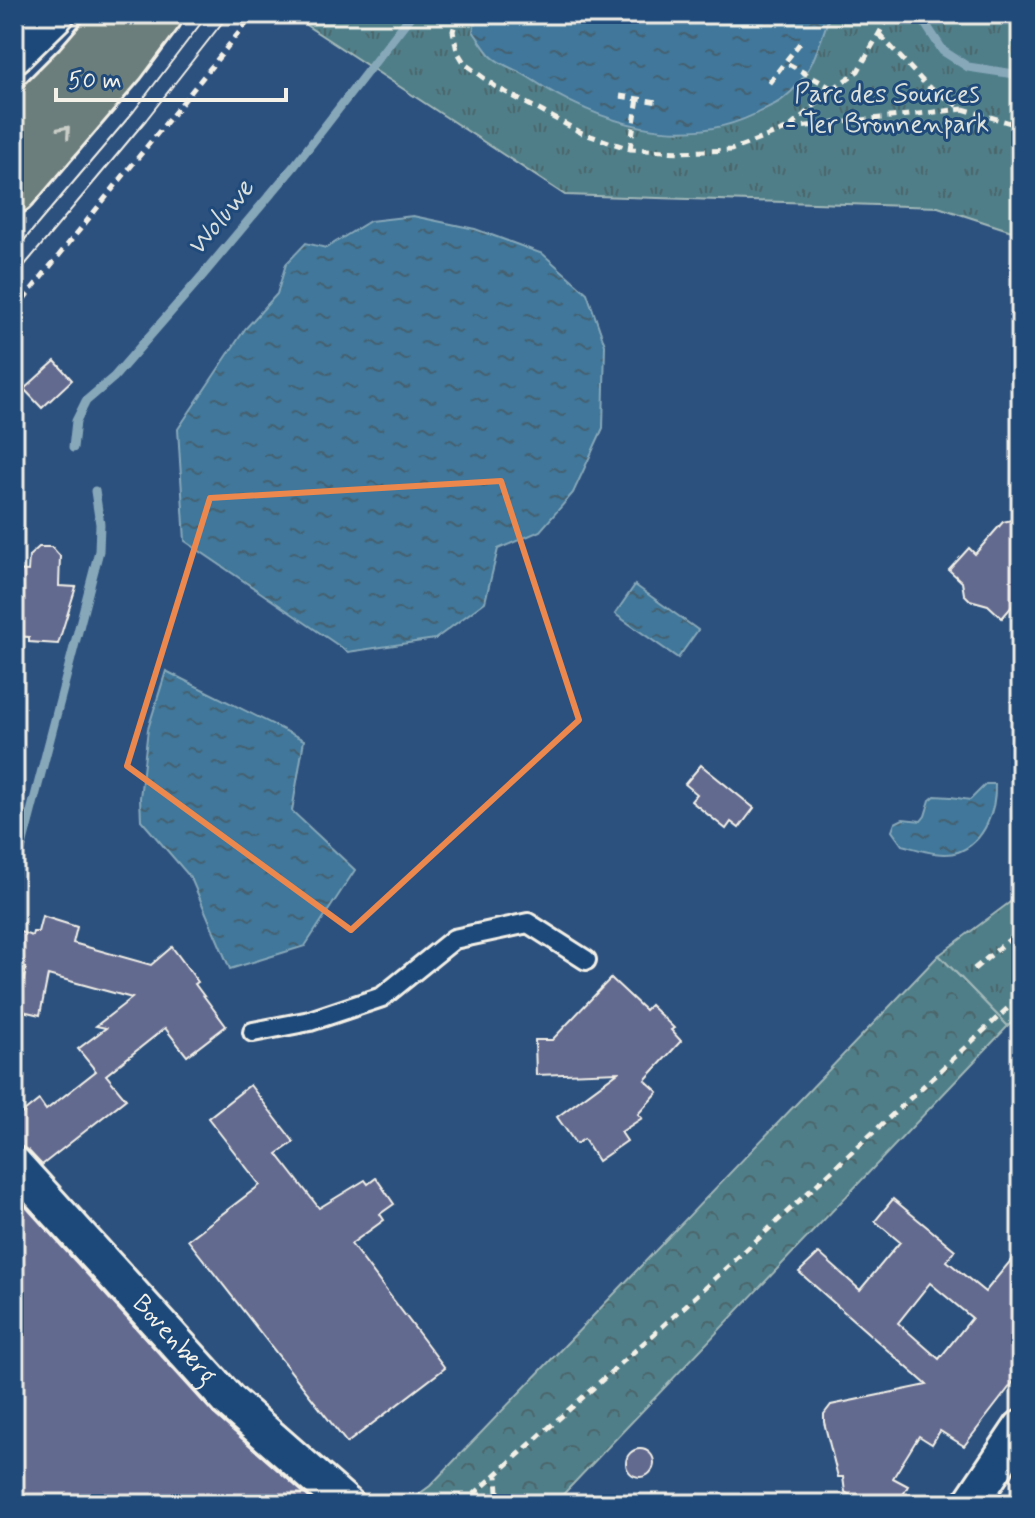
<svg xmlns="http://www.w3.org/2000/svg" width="1035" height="1518" font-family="Mynerve,sans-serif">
  <defs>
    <pattern id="forest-crowns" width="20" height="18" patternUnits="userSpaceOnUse" patternTransform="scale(2)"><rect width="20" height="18" fill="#4f7e89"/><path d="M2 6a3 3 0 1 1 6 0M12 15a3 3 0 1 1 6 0" fill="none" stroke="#4c666b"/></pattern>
    <pattern id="park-tufts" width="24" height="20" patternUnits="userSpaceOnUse" patternTransform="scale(2)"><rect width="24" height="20" fill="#4f7e89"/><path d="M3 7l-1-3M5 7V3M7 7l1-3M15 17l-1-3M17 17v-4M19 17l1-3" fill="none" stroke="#4c666b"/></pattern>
    <pattern id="water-ripples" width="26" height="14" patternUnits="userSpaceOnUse" patternTransform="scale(2)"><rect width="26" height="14" fill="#3f779a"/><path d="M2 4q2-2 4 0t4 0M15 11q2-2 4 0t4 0" fill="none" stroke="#446070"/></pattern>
  </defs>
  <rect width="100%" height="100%" fill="#2d517e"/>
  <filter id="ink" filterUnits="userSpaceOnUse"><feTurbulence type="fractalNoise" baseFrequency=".0125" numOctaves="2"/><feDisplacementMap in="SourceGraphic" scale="16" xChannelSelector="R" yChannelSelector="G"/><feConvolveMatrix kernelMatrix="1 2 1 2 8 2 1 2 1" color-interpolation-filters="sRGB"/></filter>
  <g filter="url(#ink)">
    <path fill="url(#forest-crowns)" stroke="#a2b8b8" stroke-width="2" d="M939 955 1008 1026 554 1504H405L430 1486Z"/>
    <g fill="url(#park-tufts)" stroke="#a2b8b8" stroke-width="2">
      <path d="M289 14H1021V234L938 207 565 195Z"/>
      <path d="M1021 894V1014L1008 1026 939 955Z"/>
    </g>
    <g fill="url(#water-ripples)" stroke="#87a8b9" stroke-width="2">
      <path d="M477 14H830C819 45 812 76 784 98 779 103 770 106 763 110 685 153 597 123 528 77 517 69 500 65 491 56 484 49 479 39 473 31Z"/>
      <path d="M413 216 475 229 543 254 587 293 605 345 603 428 573 493 540 531 498 549 485 602 435 639 348 652 185 541 178 429 245 329 277 294 286 264 306 243 326 248 370 221Z"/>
      <path d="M635 585 698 630 678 658 615 614Z"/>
      <path d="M166 671 304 740 292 811 355 870 305 946 230 969 191 878 141 820 140 798 148 729Z"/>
      <path d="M986 784H995C996 810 985 842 958 852 941 858 918 849 902 845L892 831 895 823 903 819 921 821 925 816 930 800 935 796 951 797 970 800Z"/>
    </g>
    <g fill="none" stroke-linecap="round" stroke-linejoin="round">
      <g stroke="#87a8b9" stroke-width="9">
        <path d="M919 14 943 51 968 67 1021 75"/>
        <path d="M73 448 76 421 86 401 114 377 202 276 295 165 412 14"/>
        <path d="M14 877 99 551 100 524 95 491"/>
      </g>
    </g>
    <g fill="#636b90" stroke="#f4f1e8" stroke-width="2" fill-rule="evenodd">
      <path d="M55 361 72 380 42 408 24 389Z"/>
      <path d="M1021 518V596L1002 618 988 605 970 600 964 594 962 582 949 570 969 548 975 554 1003 522Z"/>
      <path d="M39 547H52L60 556 59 586 76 587 58 644 29 642V637L14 636V570L28 571 29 556Z"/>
      <path d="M701 765 754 808 739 828 731 822 726 829 691 801 697 794 685 784Z"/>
      <path d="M42 916 77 927 73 943 151 965 172 947 198 982 195 984 226 1026 187 1056 165 1028 106 1075 126 1099 42 1165 28 1150 14 1145V1120L39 1100 46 1110 96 1071 78 1049 106 1028 96 1026 132 998 48 975 40 1015 18 1010 26 968 14 965V930L32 936 33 932H38Z"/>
      <path d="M611 978 645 1010 650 1005 674 1028 671 1030 681 1041 645 1080 658 1092 638 1114 642 1118 621 1132 627 1141 598 1161 584 1139 576 1144 557 1117 618 1072 536 1075 535 1040H552Z"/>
      <path d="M250 1085 294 1142 277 1154 319 1208 365 1180 368 1184 376 1178 394 1204 380 1214 384 1220 351 1244 445 1368 347 1443 188 1240 260 1185 208 1118Z"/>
      <path d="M14 1194 214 1414 316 1504H14Z"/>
      <path d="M893 1199 955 1250 947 1261 985 1292 1021 1248V1372L964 1446 940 1431 932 1444 919 1436 893 1478 908 1486 898 1504H863L845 1492 843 1477H838L824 1422V1414L831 1405 927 1385 799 1272 819 1253 860 1290 900 1242 875 1221ZM930 1283 972 1318 939 1359 898 1323Z"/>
      <circle cx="640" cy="1463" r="14"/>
    </g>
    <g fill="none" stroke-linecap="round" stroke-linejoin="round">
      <g stroke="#f4f1e8" stroke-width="24">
        <path id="lane" d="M253 1032 310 1021 382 997 454 939 528 923 586 960"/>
      </g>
      <g stroke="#f4f1e8" stroke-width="40">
        <g id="street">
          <path d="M14 56 57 14"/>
          <path id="s1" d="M14 1164 229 1401 346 1504"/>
          <path d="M970 1504 1021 1428"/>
        </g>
      </g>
      <g stroke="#f4f1e8" stroke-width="50">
        <g id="highway">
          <path d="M14 127 76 65 120 14"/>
          <path d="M14 191 122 65 160 14"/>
        </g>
      </g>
      <g stroke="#f4f1e8" stroke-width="5" stroke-dasharray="8 6" stroke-linecap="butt">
        <path d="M458 14 453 31 457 51 465 64 496 87 582 133 630 149 680 152 731 150 789 128 833 89 858 71 890 14"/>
        <path d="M880 35 927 86 963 109 1021 126"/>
        <path d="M800 43 785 62 833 89"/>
        <path d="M769 83 785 62"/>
        <path d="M620 96 658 102"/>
        <path d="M790 128 963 109"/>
        <path d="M630 149 638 98"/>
        <path d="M14 311 254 14"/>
        <path d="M974 969 1021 930"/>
        <path d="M463 1504 683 1308 1021 996"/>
        <path d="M490 1504 498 1492 497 1476"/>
      </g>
      <use href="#lane" stroke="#1f4a7a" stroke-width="18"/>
      <use href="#street" stroke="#1f4a7a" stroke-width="34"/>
      <use href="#highway" stroke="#6c7e7c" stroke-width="44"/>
      <g stroke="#f4f1e8" stroke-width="2">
        <path d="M14 252 134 111 208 14"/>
        <path d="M14 278 146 120 229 14"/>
      </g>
    </g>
    <defs><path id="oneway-chevron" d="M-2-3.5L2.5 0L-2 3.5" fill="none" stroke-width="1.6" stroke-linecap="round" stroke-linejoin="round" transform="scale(2)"/></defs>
    <use stroke="#cbcec8" href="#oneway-chevron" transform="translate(65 131) rotate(-49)"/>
  </g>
  <path fill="none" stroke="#ec874e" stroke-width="6" stroke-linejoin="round" d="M501 481 579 720 351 930 127 766 210 498Z"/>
  <g text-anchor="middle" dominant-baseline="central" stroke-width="6" stroke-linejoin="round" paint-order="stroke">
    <g font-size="26" fill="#dbe0da" stroke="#1f4a7a">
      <text x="887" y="95">Parc des Sources<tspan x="887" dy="30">- Ter Bronnenpark</tspan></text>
    </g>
    <g font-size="26" fill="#f4f1e8" stroke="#1f4a7a">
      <text stroke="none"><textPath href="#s1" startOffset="238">Bovenberg</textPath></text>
    </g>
    <g font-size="28" font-style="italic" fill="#d9dfdc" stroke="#1f4a7a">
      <text transform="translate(221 218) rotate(-51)">Woluwe</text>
    </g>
  </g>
  <rect width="1035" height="1518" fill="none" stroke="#1f4a7a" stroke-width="48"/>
  <rect x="24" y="24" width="987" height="1470" fill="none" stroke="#f4f1e8" stroke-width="3" filter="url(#ink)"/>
  <path d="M56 88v12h230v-12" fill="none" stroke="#f4f1e8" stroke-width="4"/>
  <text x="68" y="88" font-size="24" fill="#f4f1e8" stroke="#1f4a7a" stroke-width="6" paint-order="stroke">50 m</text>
</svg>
